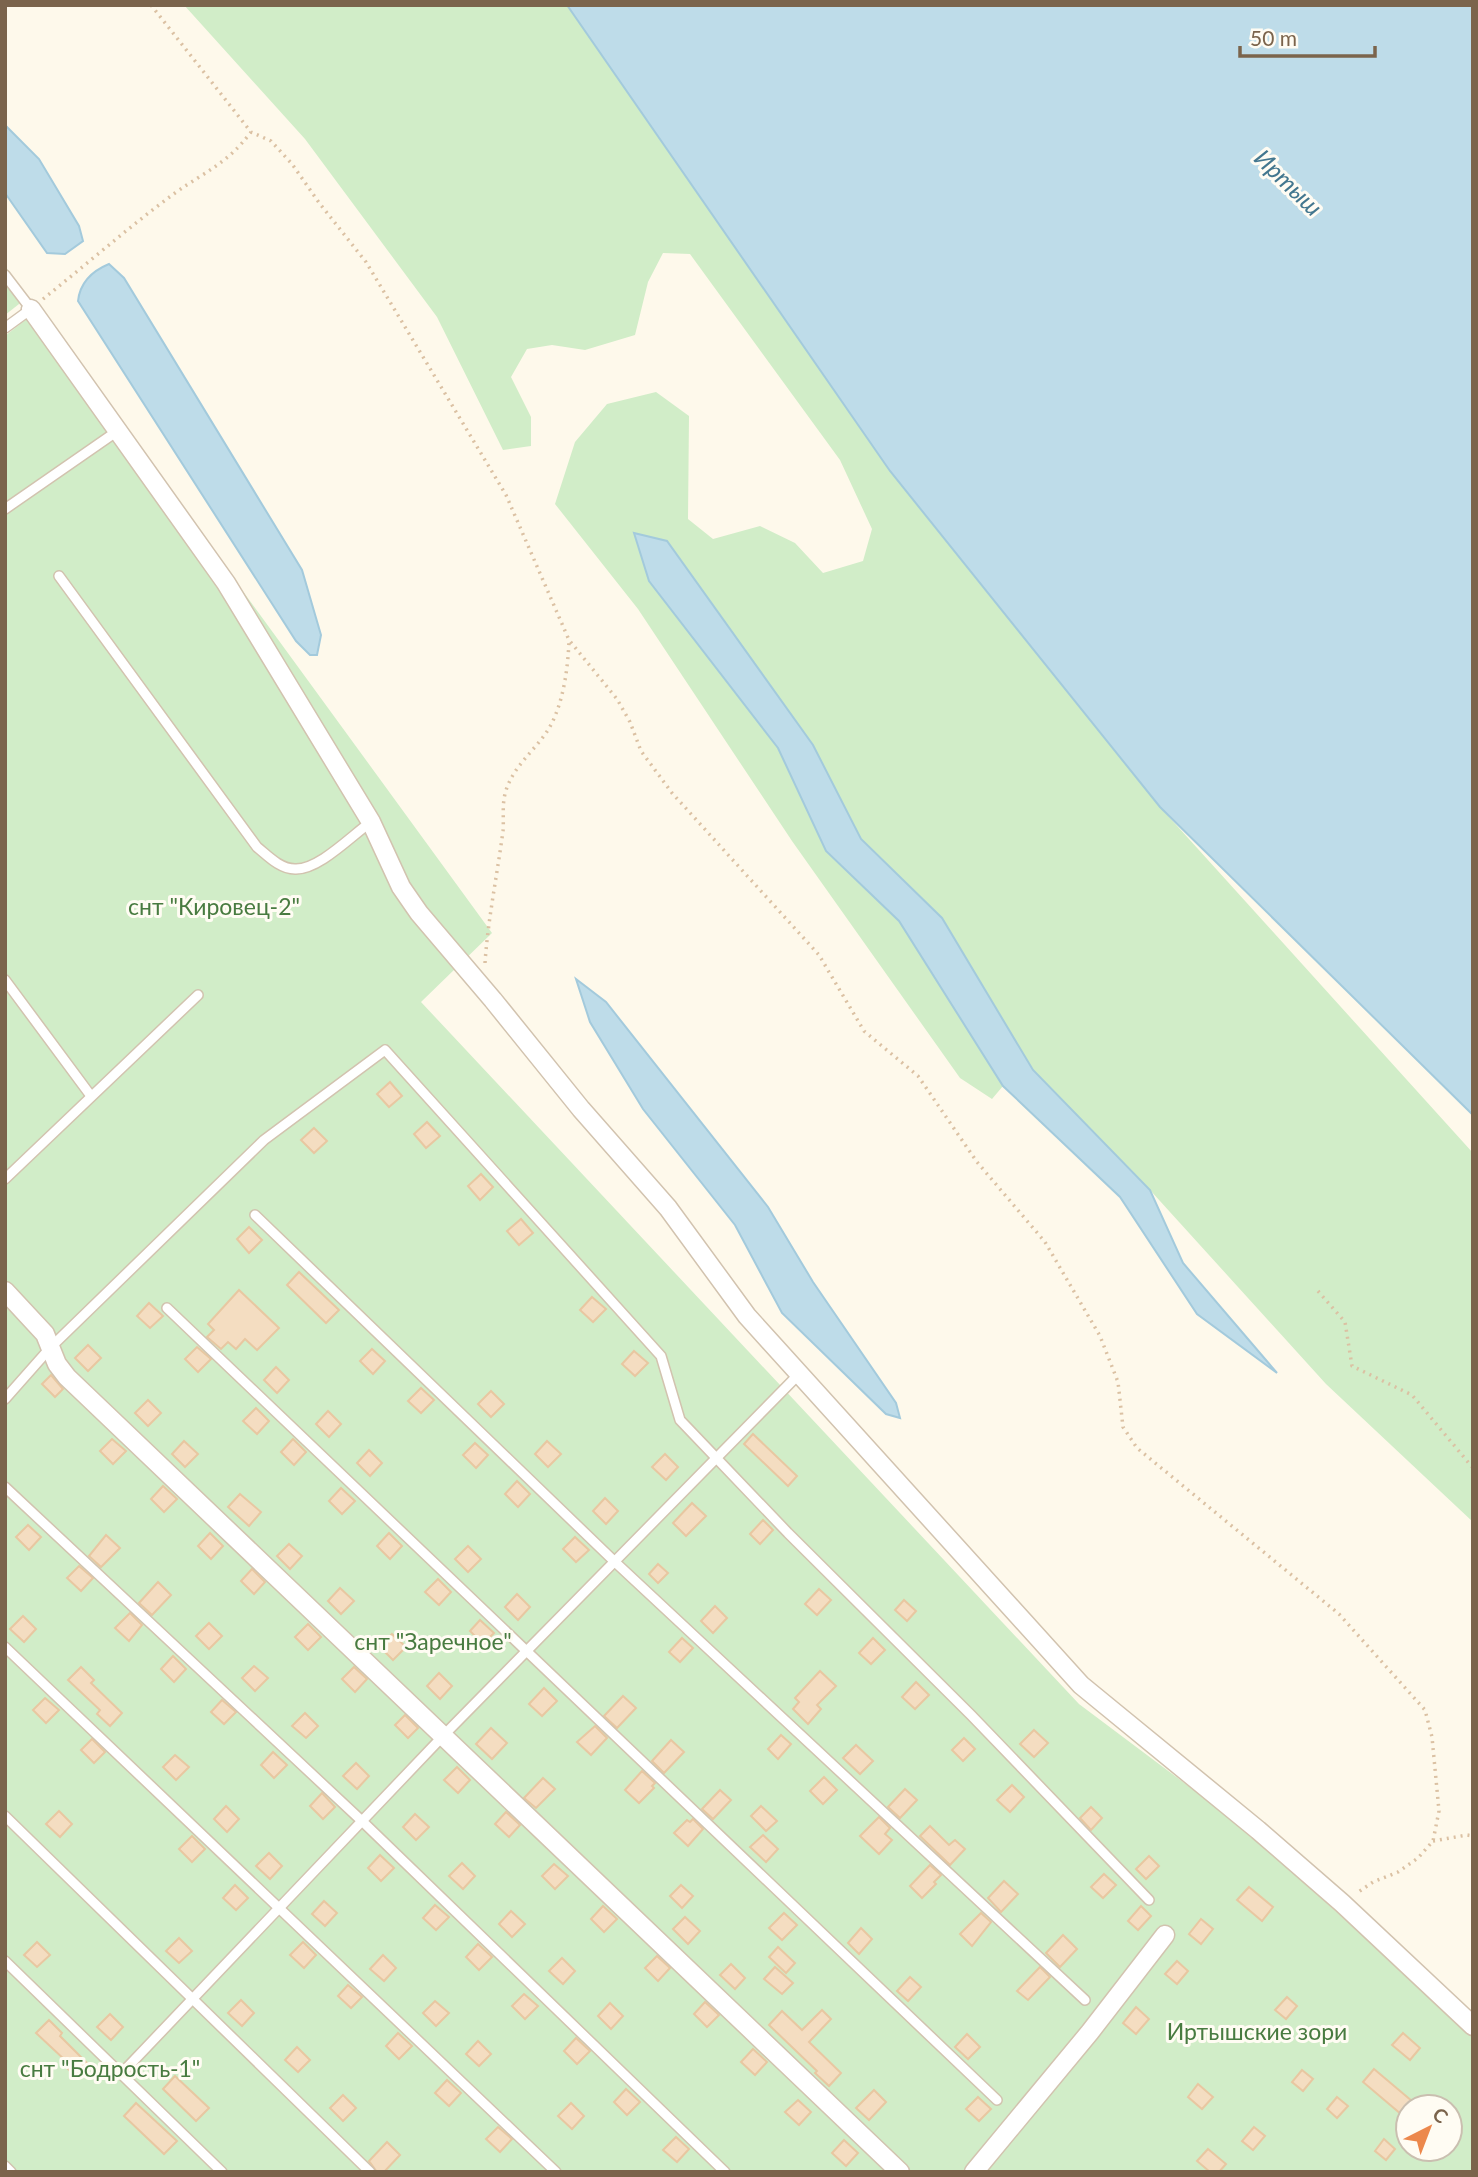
<svg xmlns="http://www.w3.org/2000/svg" width="1478" height="2177" font-family="Lato,sans-serif">
  <rect width="100%" height="100%" fill="#fef9eb"/>
  <g fill="#d1edc8" fill-rule="evenodd">
    <path d="M184 5H567L890 471 1160 807 1473 1153V1522L1326 1384 1150 1190 1033 1070 942 918 861 840 813 745 649 581 778 748 826 851 899 921 1003 1086 992 1099 960 1078 792 841 638 609 555 504 575 442 607 404 656 392 689 416 688 519 713 539 760 526 795 543 823 573 863 561 872 529 840 460 690 254 663 253 648 282 635 335 585 350 552 345 527 349 511 377 531 417V446L503 450 437 317 305 139Z"/>
    <path d="M5 266 28 297 5 315Z"/>
    <path d="M38 310 492 933 421 1002 1079 1704 1239 1824 1473 2035V2172H5V336ZM1408 2107H1450V2149H1408Z"/>
  </g>
  <g fill="#bedce9" stroke="#a3cadc" stroke-width="2">
    <path d="M567 5H1473V1115L1160 807 890 471Z"/>
    <path d="M5 125 39 159 79 226 83 241 65 254 47 253 5 193Z"/>
    <path d="M109 264 124 278 302 570 321 635 317 655H310L296 641 78 301C80 283 92 271 109 264Z"/>
    <path d="M634 533 667 541 813 745 861 839 942 918 1033 1070 1150 1190 1183 1263 1277 1373 1197 1314 1120 1197 1003 1086 899 921 826 851 778 748 649 581Z"/>
    <path d="M576 979 606 1002 768 1207 813 1282 896 1403 900 1418 886 1414 782 1313 735 1225 643 1109 590 1022Z"/>
  </g>
  <g fill="#f4ddc1" stroke="#e8c7a1" stroke-width="2">
    <path d="M390 1082 402 1096 389 1107 377 1094Z"/>
    <path d="M427 1122 440 1136 426 1148 414 1134Z"/>
    <path d="M314 1128 327 1141 314 1153 301 1140Z"/>
    <path d="M481 1174 493 1187 480 1200 468 1186Z"/>
    <path d="M521 1219 533 1233 519 1245 507 1231Z"/>
    <path d="M249 1227 262 1240 249 1253 237 1239Z"/>
    <path d="M299 1272 339 1310 326 1323 287 1285Z"/>
    <path d="M239 1290 279 1328 257 1350 245 1339 236 1349 228 1342 221 1349 207 1337 214 1330 208 1324Z"/>
    <path d="M592 1297 606 1309 593 1322 580 1310Z"/>
    <path d="M149 1303 163 1316 150 1328 137 1316Z"/>
    <path d="M88 1345 101 1358 88 1371 75 1358Z"/>
    <path d="M197 1347 211 1359 198 1372 185 1359Z"/>
    <path d="M372 1349 385 1361 373 1374 360 1361Z"/>
    <path d="M634 1351 648 1363 635 1376 622 1364Z"/>
    <path d="M276 1367 289 1380 277 1393 264 1380Z"/>
    <path d="M51 1375 63 1389 55 1397 42 1384Z"/>
    <path d="M421 1388 434 1400 421 1413 408 1401Z"/>
    <path d="M491 1391 504 1404 491 1417 478 1404Z"/>
    <path d="M148 1400 161 1413 148 1426 135 1413Z"/>
    <path d="M256 1408 269 1421 257 1434 243 1421Z"/>
    <path d="M328 1411 341 1424 329 1437 316 1424Z"/>
    <path d="M753 1434 797 1476 788 1486 744 1444Z"/>
    <path d="M112 1439 126 1451 113 1464 100 1451Z"/>
    <path d="M293 1439 306 1452 294 1465 281 1452Z"/>
    <path d="M184 1441 198 1454 185 1467 172 1454Z"/>
    <path d="M547 1441 561 1454 548 1467 535 1454Z"/>
    <path d="M475 1443 488 1455 476 1468 463 1455Z"/>
    <path d="M369 1450 382 1463 370 1476 357 1463Z"/>
    <path d="M665 1454 678 1467 666 1480 652 1467Z"/>
    <path d="M517 1481 530 1494 518 1507 505 1494Z"/>
    <path d="M163 1486 177 1499 164 1512 151 1499Z"/>
    <path d="M341 1488 355 1501 342 1514 329 1501Z"/>
    <path d="M240 1494 261 1512 249 1526 228 1507Z"/>
    <path d="M605 1498 618 1511 606 1524 593 1511Z"/>
    <path d="M692 1503 706 1516 686 1536 673 1523Z"/>
    <path d="M763 1520 773 1530 760 1544 750 1534Z"/>
    <path d="M28 1525 41 1537 29 1550 16 1537Z"/>
    <path d="M210 1533 223 1546 211 1559 198 1546Z"/>
    <path d="M389 1533 402 1546 390 1559 377 1546Z"/>
    <path d="M106 1535 120 1548 101 1567 89 1556Z"/>
    <path d="M575 1537 589 1550 576 1562 563 1549Z"/>
    <path d="M289 1544 302 1556 290 1569 277 1556Z"/>
    <path d="M468 1546 481 1559 468 1572 455 1559Z"/>
    <path d="M658 1564 668 1573 658 1583 649 1574Z"/>
    <path d="M79 1566 93 1578 81 1591 67 1578Z"/>
    <path d="M252 1569 265 1582 254 1594 241 1581Z"/>
    <path d="M438 1579 451 1592 439 1605 425 1592Z"/>
    <path d="M158 1582 171 1595 152 1615 139 1603Z"/>
    <path d="M340 1588 354 1601 341 1614 328 1601Z"/>
    <path d="M819 1589 831 1600 817 1615 805 1604Z"/>
    <path d="M517 1594 530 1607 518 1620 505 1607Z"/>
    <path d="M904 1600 916 1611 907 1621 895 1610Z"/>
    <path d="M715 1606 727 1618 713 1633 701 1621Z"/>
    <path d="M130 1613 142 1625 129 1641 115 1628Z"/>
    <path d="M23 1616 36 1629 24 1642 10 1629Z"/>
    <path d="M480 1620 494 1633 483 1644 470 1631Z"/>
    <path d="M209 1623 222 1636 209 1649 196 1636Z"/>
    <path d="M308 1624 321 1637 308 1650 295 1637Z"/>
    <path d="M392 1634 406 1647 393 1660 380 1647Z"/>
    <path d="M682 1638 693 1648 680 1662 669 1652Z"/>
    <path d="M873 1638 885 1650 871 1664 859 1653Z"/>
    <path d="M173 1656 186 1669 174 1682 161 1669Z"/>
    <path d="M254 1666 268 1678 255 1691 242 1678Z"/>
    <path d="M81 1667 94 1680 91 1683 122 1713 110 1726 97 1714 100 1710 68 1680Z"/>
    <path d="M354 1667 367 1679 355 1692 342 1679Z"/>
    <path d="M820 1671 836 1686 817 1705 821 1709 808 1724 793 1709 799 1702 795 1698Z"/>
    <path d="M439 1673 452 1686 440 1699 427 1686Z"/>
    <path d="M916 1682 929 1695 915 1709 902 1697Z"/>
    <path d="M544 1688 557 1701 542 1716 529 1704Z"/>
    <path d="M623 1696 636 1708 617 1728 604 1716Z"/>
    <path d="M45 1698 59 1710 46 1723 33 1710Z"/>
    <path d="M222 1700 236 1712 224 1724 211 1712Z"/>
    <path d="M305 1713 318 1726 306 1738 292 1726Z"/>
    <path d="M405 1715 418 1728 408 1738 395 1725Z"/>
    <path d="M595 1726 607 1738 591 1755 577 1742Z"/>
    <path d="M491 1728 507 1743 492 1759 476 1744Z"/>
    <path d="M1034 1730 1048 1743 1034 1757 1020 1744Z"/>
    <path d="M781 1735 791 1744 778 1759 768 1749Z"/>
    <path d="M964 1738 975 1749 963 1761 952 1750Z"/>
    <path d="M92 1739 105 1752 94 1763 81 1750Z"/>
    <path d="M671 1740 684 1752 664 1773 652 1761Z"/>
    <path d="M856 1745 873 1761 860 1774 843 1758Z"/>
    <path d="M273 1752 287 1765 274 1778 261 1765Z"/>
    <path d="M175 1755 189 1767 176 1780 163 1767Z"/>
    <path d="M356 1763 369 1776 357 1789 343 1776Z"/>
    <path d="M457 1767 470 1780 458 1793 444 1780Z"/>
    <path d="M642 1771 655 1783 652 1786 654 1788 639 1803 625 1790Z"/>
    <path d="M824 1777 837 1790 823 1804 810 1791Z"/>
    <path d="M543 1778 555 1789 536 1808 524 1798Z"/>
    <path d="M1012 1785 1024 1797 1010 1812 997 1800Z"/>
    <path d="M905 1789 917 1800 900 1818 888 1807Z"/>
    <path d="M720 1790 731 1800 713 1819 702 1809Z"/>
    <path d="M322 1793 335 1807 323 1819 310 1806Z"/>
    <path d="M226 1806 239 1819 227 1832 214 1819Z"/>
    <path d="M761 1806 777 1821 766 1831 751 1816Z"/>
    <path d="M1091 1807 1102 1818 1091 1830 1080 1818Z"/>
    <path d="M59 1811 72 1824 60 1837 46 1824Z"/>
    <path d="M506 1812 520 1825 509 1837 495 1824Z"/>
    <path d="M415 1814 429 1827 416 1840 403 1827Z"/>
    <path d="M879 1817 890 1828 885 1834 892 1840 879 1854 860 1836Z"/>
    <path d="M693 1819 703 1829 688 1846 674 1833 687 1820 690 1822Z"/>
    <path d="M930 1826 949 1845 955 1840 965 1849 950 1865 920 1836Z"/>
    <path d="M763 1835 778 1849 766 1862 750 1847Z"/>
    <path d="M192 1836 205 1849 192 1862 179 1849Z"/>
    <path d="M269 1853 282 1866 270 1879 256 1866Z"/>
    <path d="M380 1855 394 1868 381 1881 368 1868Z"/>
    <path d="M1149 1856 1159 1866 1146 1879 1136 1869Z"/>
    <path d="M462 1863 475 1876 463 1889 449 1876Z"/>
    <path d="M554 1864 568 1876 555 1889 542 1876Z"/>
    <path d="M930 1865 941 1875 934 1882 936 1884 922 1898 910 1886Z"/>
    <path d="M1104 1874 1116 1885 1103 1898 1091 1887Z"/>
    <path d="M1004 1881 1018 1894 1001 1912 988 1898Z"/>
    <path d="M235 1885 248 1898 236 1910 223 1898Z"/>
    <path d="M681 1885 693 1896 682 1908 670 1896Z"/>
    <path d="M1249 1887 1273 1907 1262 1921 1237 1900Z"/>
    <path d="M324 1901 337 1913 325 1926 312 1914Z"/>
    <path d="M435 1905 449 1917 436 1930 423 1918Z"/>
    <path d="M603 1906 617 1919 604 1932 591 1919Z"/>
    <path d="M1141 1906 1151 1916 1138 1930 1128 1921Z"/>
    <path d="M511 1911 525 1924 512 1937 499 1924Z"/>
    <path d="M784 1913 797 1925 782 1940 769 1928Z"/>
    <path d="M981 1913 991 1922 972 1946 960 1934Z"/>
    <path d="M685 1917 700 1931 688 1944 673 1929Z"/>
    <path d="M1201 1919 1213 1929 1201 1944 1189 1934Z"/>
    <path d="M861 1928 872 1939 859 1954 848 1943Z"/>
    <path d="M1063 1935 1077 1949 1060 1967 1046 1953Z"/>
    <path d="M179 1938 192 1951 179 1963 166 1951Z"/>
    <path d="M37 1942 50 1955 37 1967 24 1955Z"/>
    <path d="M303 1942 316 1955 304 1968 290 1955Z"/>
    <path d="M478 1944 492 1957 479 1970 466 1957Z"/>
    <path d="M778 1947 795 1963 786 1973 769 1957Z"/>
    <path d="M383 1955 396 1968 384 1981 370 1969Z"/>
    <path d="M657 1956 670 1968 658 1981 645 1968Z"/>
    <path d="M562 1958 575 1971 563 1984 549 1971Z"/>
    <path d="M1177 1961 1188 1971 1177 1984 1165 1974Z"/>
    <path d="M731 1964 745 1978 735 1989 720 1975Z"/>
    <path d="M775 1967 793 1983 782 1994 764 1979Z"/>
    <path d="M1040 1967 1050 1977 1028 2000 1017 1991Z"/>
    <path d="M910 1977 921 1987 908 2001 897 1991Z"/>
    <path d="M348 1985 362 1997 351 2008 338 1996Z"/>
    <path d="M524 1994 538 2006 525 2019 512 2006Z"/>
    <path d="M1287 1997 1297 2006 1286 2019 1275 2010Z"/>
    <path d="M241 2000 254 2013 242 2026 228 2013Z"/>
    <path d="M435 2001 449 2013 436 2026 423 2013Z"/>
    <path d="M705 2002 719 2015 707 2027 694 2014Z"/>
    <path d="M610 2003 623 2016 611 2029 598 2016Z"/>
    <path d="M1136 2007 1149 2019 1136 2034 1123 2023Z"/>
    <path d="M822 2010 831 2019 809 2042 841 2073 829 2086 815 2073 817 2071 769 2025 782 2011 802 2030Z"/>
    <path d="M110 2014 123 2027 111 2040 97 2027Z"/>
    <path d="M49 2020 62 2033 60 2036 88 2064 76 2077 63 2064 66 2061 36 2033Z"/>
    <path d="M398 2033 412 2046 399 2059 386 2046Z"/>
    <path d="M1403 2033 1420 2048 1410 2060 1392 2045Z"/>
    <path d="M967 2034 980 2047 968 2059 955 2047Z"/>
    <path d="M576 2038 590 2051 577 2064 564 2051Z"/>
    <path d="M478 2041 491 2054 479 2066 466 2054Z"/>
    <path d="M297 2047 310 2060 298 2072 285 2060Z"/>
    <path d="M753 2049 767 2062 755 2075 741 2062Z"/>
    <path d="M1374 2069 1419 2107H1408V2120L1363 2082Z"/>
    <path d="M1302 2070 1313 2079 1303 2091 1292 2082Z"/>
    <path d="M175 2076 209 2108 196 2121 163 2089Z"/>
    <path d="M447 2080 461 2093 449 2106 435 2093Z"/>
    <path d="M1198 2084 1213 2097 1202 2109 1188 2097Z"/>
    <path d="M626 2089 640 2102 627 2115 614 2102Z"/>
    <path d="M874 2090 886 2102 869 2120 856 2108Z"/>
    <path d="M343 2095 356 2108 343 2121 330 2108Z"/>
    <path d="M978 2097 991 2109 979 2121 966 2109Z"/>
    <path d="M1337 2097 1348 2106 1337 2118 1327 2109Z"/>
    <path d="M798 2100 811 2112 799 2125 785 2112Z"/>
    <path d="M136 2103 177 2141 164 2154 124 2116Z"/>
    <path d="M571 2103 584 2116 572 2129 558 2116Z"/>
    <path d="M498 2127 512 2139 500 2152 486 2139Z"/>
    <path d="M1254 2127 1265 2136 1253 2150 1242 2141Z"/>
    <path d="M676 2137 689 2149 677 2162 663 2150Z"/>
    <path d="M1384 2139 1395 2149 1386 2160 1375 2151Z"/>
    <path d="M844 2140 858 2153 846 2166 832 2153Z"/>
    <path d="M387 2142 400 2155 384 2172H377L369 2161Z"/>
    <path d="M1208 2149 1226 2164 1219 2172H1210L1197 2161Z"/>
  </g>
  <g fill="none" stroke-linecap="round" stroke-linejoin="round">
    <g stroke="#d2c3af" stroke-width="12">
      <g id="service">
        <path d="M5 275 31 309 5 328"/>
        <path d="M5 509 116 432"/>
        <path d="M59 576 257 847C268 856 280 869 295 869 319 870 352 835 371 822"/>
        <path d="M5 980 91 1096"/>
        <path d="M5 1179 198 995"/>
        <path d="M255 1215 615 1562 1085 2000"/>
        <path d="M167 1308 997 2100"/>
        <path d="M5 1399 51 1347 264 1140 385 1050 661 1356 680 1420 788 1533 971 1715 1149 1900"/>
        <path d="M5 1487 363 1822 725 2172"/>
        <path d="M5 1647 556 2172"/>
        <path d="M5 1816 370 2172"/>
        <path d="M5 1961 222 2172"/>
        <path d="M121 2074 443 1736 800 1373"/>
        <path d="M5 2166 11 2172"/>
      </g>
    </g>
    <g stroke="#d2c3af" stroke-width="21">
      <g id="minor">
        <path d="M31 309 226 583 371 822 401 887 419 913 493 1000 581 1109 668 1208 747 1316 1081 1685 1258 1830 1342 1903 1473 2026"/>
        <path d="M5 1291 45 1334 57 1364 67 1377 900 2172"/>
        <path d="M974 2172 1090 2032 1165 1935"/>
      </g>
    </g>
    <g stroke="#dbc1a3" stroke-width="3.5" stroke-dasharray="2 5" stroke-linecap="butt">
      <path d="M151 5 251 132 271 141 292 164 320 204 366 262 506 495 569 640 617 699 630 722 641 751 672 793 819 955 864 1031 918 1076 977 1162 1045 1242 1100 1336 1118 1382 1123 1427 1137 1448 1339 1614 1425 1710 1432 1737 1439 1811 1433 1841 1418 1858 1398 1872 1373 1882 1357 1893"/>
      <path d="M43 299C87 264 130 226 175 193 206 171 227 164 251 132"/>
      <path d="M485 963C488 919 497 876 503 831 504 819 502 806 505 794 511 769 532 753 546 733 563 708 568 669 569 640"/>
      <path d="M1318 1291 1345 1322 1352 1366 1412 1395 1473 1468"/>
      <path d="M1433 1841 1467 1835 1473 1836"/>
    </g>
    <use href="#service" stroke="#fff" stroke-width="9"/>
    <use href="#minor" stroke="#fff" stroke-width="18"/>
  </g>
  <g text-anchor="middle" dominant-baseline="central" stroke-width="6" stroke-linejoin="round" paint-order="stroke">
    <g font-size="23" fill="#487b40" stroke="#fffcf3">
      <text x="214" y="906">снт "Кировец-2"</text>
      <text x="433" y="1641">снт "Заречное"</text>
      <text x="1257" y="2031">Иртышские зори</text>
      <text x="110" y="2068">снт "Бодрость-1"</text>
    </g>
    <g font-size="24" font-style="italic" fill="#43778f" stroke="#fffcf3">
      <text transform="translate(1289 182) rotate(44)">Иртыш</text>
    </g>
  </g>
  <rect width="1478" height="2177" fill="none" stroke="#7b644c" stroke-width="14"/>
  <g transform="translate(1429 2128) rotate(42)"><circle r="33" fill="#fffcf3" stroke="#cabfb0" stroke-width="2"/>
  <path d="M0-5L12 26L0 18L-12 26Z" fill="#ec884c"/>
  <text y="-10" font-size="19" font-weight="bold" text-anchor="middle" fill="#7b644c">С</text>
  </g>
  <path d="M1240 46v10h135v-10" fill="none" stroke="#7b644c" stroke-width="3.5"/>
  <text x="1250" y="46" font-size="21" fill="#7b644c" stroke="#fffcf3" stroke-width="5" paint-order="stroke">50 m</text>
</svg>
